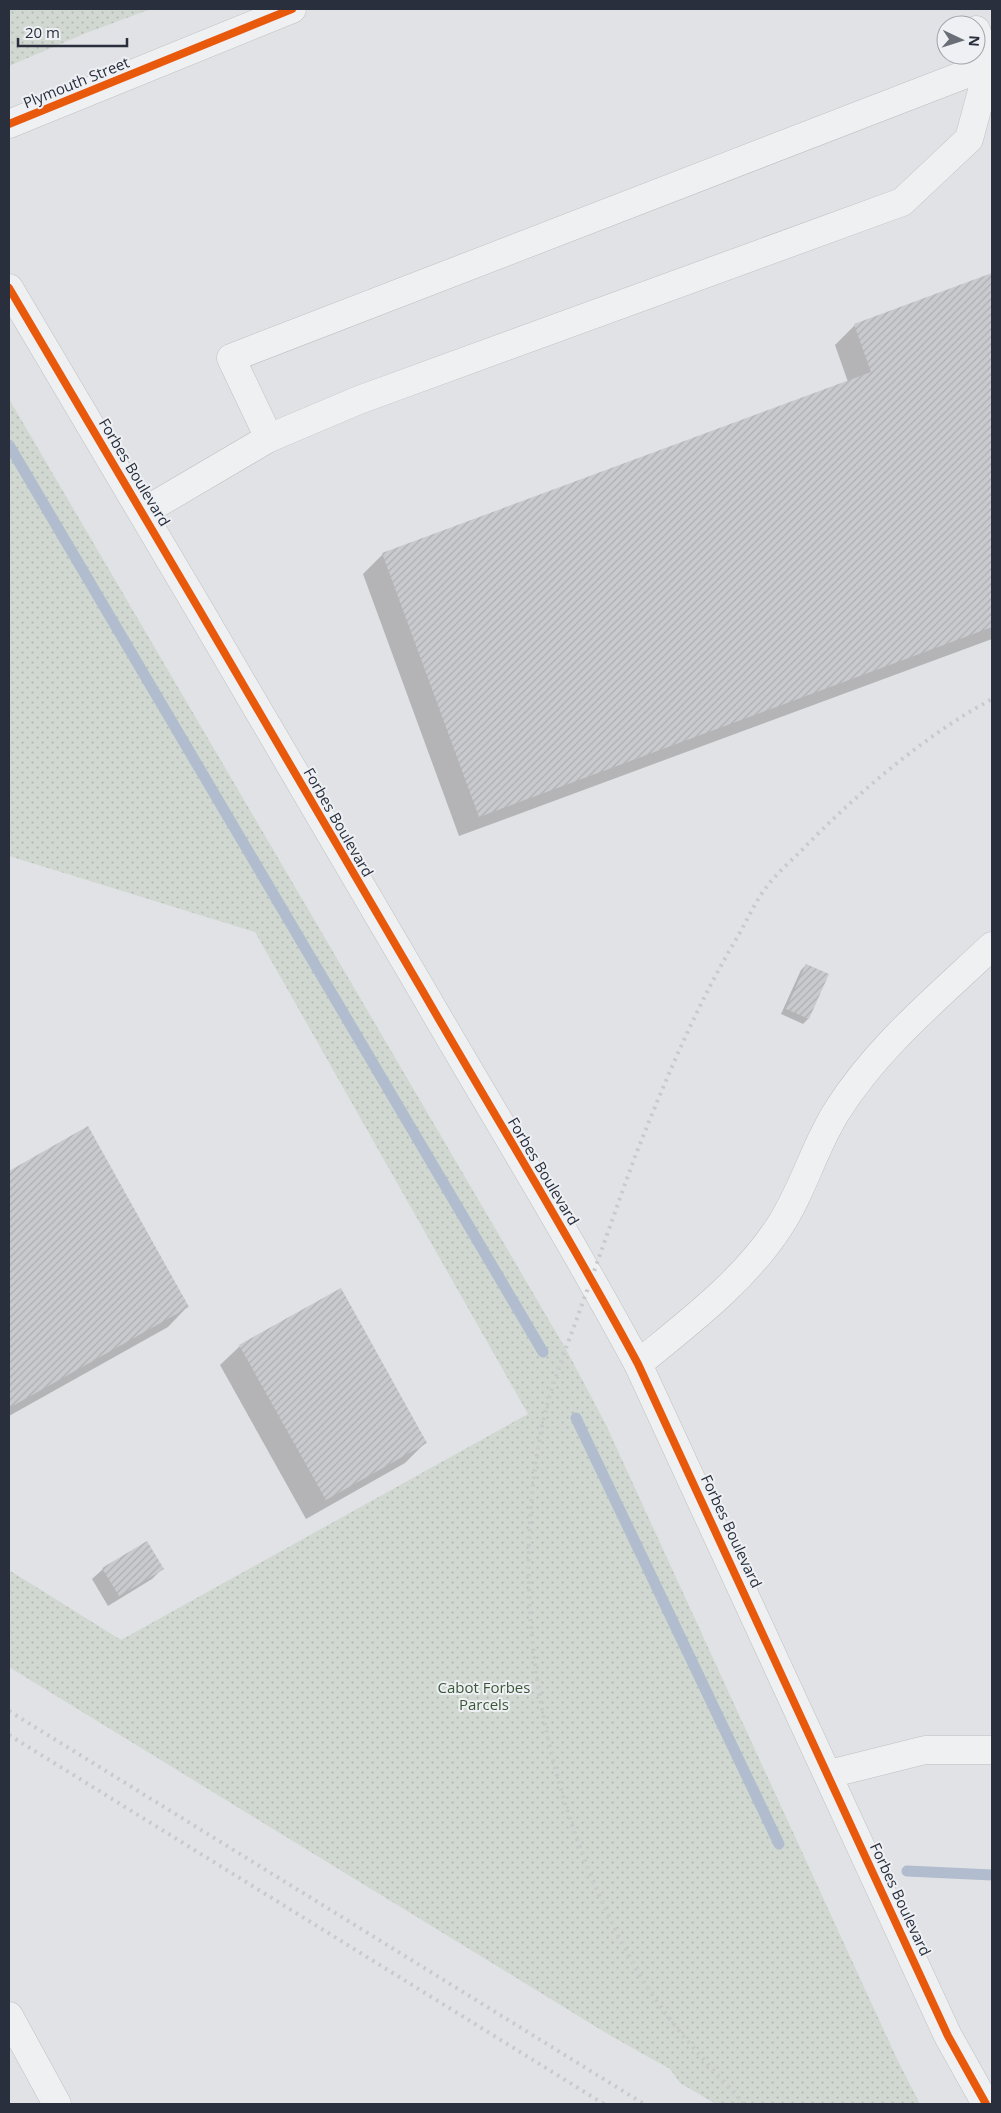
<svg xmlns="http://www.w3.org/2000/svg" width="1001" height="2113" font-family="'Open Sans',sans-serif">
  <defs>
    <pattern id="grass-dots" width="8" height="8" patternUnits="userSpaceOnUse" patternTransform="scale(1.25)"><rect width="8" height="8" fill="#d0d8d1"/><path d="M2 2h.1M6 6h.1" fill="none" stroke="#b3bab4" stroke-width="1.8" stroke-linecap="round"/></pattern>
    <pattern id="building-hatch" width="6" height="6" patternUnits="userSpaceOnUse" patternTransform="scale(1.25)"><rect width="6" height="6" fill="#c9cacd"/><path d="M-1 1l2-2M0 6l6-6M5 7l2-2" fill="none" stroke="#adaeb1"/></pattern>
  </defs>
  <rect width="100%" height="100%" fill="#e1e2e5"/>
  <g fill="url(#grass-dots)">
    <path d="M9 9H151L86 33 9 66Z"/>
    <path d="M9 399 567 1351 606 1425 898 2061 920 2104H716L680 2083 670 2069 611 2036 9 1667V1570L121 1640 528 1414 255 932 9 856Z"/>
  </g>
  <g fill="#0003">
    <path d="M992 274V639L459 836 363 574 383 554 848 382 835 345 855 325Z"/>
    <path d="M806 965 827 975 808 1019 803 1024 781 1014 801 970Z"/>
    <path d="M87 1128 187 1307 168 1327 9 1416V1172Z"/>
    <path d="M240 1346 425 1443 405 1463 306 1519 220 1365Z"/>
    <path d="M163 1568 152 1579 108 1606 92 1579 103 1569Z"/>
  </g>
  <g fill="none" stroke-linecap="round" stroke-linejoin="round">
    <g stroke="#b1bdce" stroke-width="11">
      <path d="M9 445 543 1352"/>
      <path d="M576 1418 779 1844"/>
      <path d="M907 1871 992 1875"/>
    </g>
  </g>
  <g fill="url(#building-hatch)">
    <path d="M992 273V627L479 817 382 553 871 372 854 324Z"/>
    <path d="M806 964 829 974 809 1019 786 1009Z"/>
    <path d="M88 1126 189 1307 9 1408V1171Z"/>
    <path d="M341 1288 427 1443 326 1500 239 1345Z"/>
    <path d="M147 1541 164 1569 119 1596 102 1568Z"/>
  </g>
  <g fill="none" stroke-linecap="round" stroke-linejoin="round">
    <g stroke="#bfc0c3" stroke-width="29">
      <g id="minor">
        <path d="M9 124 292 9"/>
        <path d="M9 288C148 521 285 756 422 990 494 1115 570 1237 638 1364L948 2036 986 2104"/>
        <path d="M269 438 231 358 992 64"/>
        <path d="M143 512 269 438 359 400 902 202 969 139 989 65 976 30"/>
        <path d="M638 1364C689 1322 743 1282 779 1227 803 1191 814 1147 837 1111 877 1047 937 998 992 946"/>
        <path d="M829 1774 925 1750H992"/>
        <path d="M9 2016 57 2104"/>
      </g>
    </g>
    <use href="#minor" stroke="#eff0f2" stroke-width="28"/>
    <g stroke="#c9cacc" stroke-width="4" stroke-dasharray="2.5 5" stroke-linecap="butt">
      <path d="M9 1711 644 2104"/>
      <path d="M9 1735 604 2104"/>
      <path d="M745 2104C704 2061 663 2017 634 1965 545 1806 507 1610 541 1431 549 1389 567 1347 581 1307 600 1256 617 1205 636 1154 665 1081 695 1009 735 941 746 923 755 901 768 885 778 872 791 861 802 850 855 795 925 735 992 699"/>
    </g>
    <g stroke="#eef0f4" stroke-width="11">
      <g id="cycleway">
        <path d="M9 124 292 9"/>
        <path d="M9 288C148 521 285 756 422 990 494 1115 570 1237 638 1364L948 2036 986 2104"/>
      </g>
    </g>
    <use href="#cycleway" stroke="#e8590c" stroke-width="8"/>
  </g>
  <g text-anchor="middle" dominant-baseline="central" stroke-width="4" stroke-linejoin="round" paint-order="stroke">
    <g font-size="15" fill="#292f3c" stroke="#eef0f4">
      <text transform="translate(76 82) rotate(-22)">Plymouth Street</text>
      <text transform="translate(135 472) rotate(59)">Forbes Boulevard</text>
      <text transform="translate(339 822) rotate(60)">Forbes Boulevard</text>
      <text transform="translate(544 1171) rotate(59)">Forbes Boulevard</text>
      <text transform="translate(732 1531) rotate(65)">Forbes Boulevard</text>
      <text transform="translate(901 1899) rotate(65)">Forbes Boulevard</text>
    </g>
    <g font-size="15" fill="#3b5738" stroke="#eef0f4">
      <text x="484" y="1687">Cabot Forbes<tspan x="484" dy="17">Parcels</tspan></text>
    </g>
  </g>
  <rect width="1001" height="2113" fill="none" stroke="#292f3c" stroke-width="20"/>
  <g transform="translate(961 40) rotate(94)"><circle r="24" fill="#eef0f4" stroke="#9fa3aa"/>
  <path d="M0-4L9 19L0 12L-9 19Z" fill="#696e77"/>
  <text y="-8" font-size="14" font-weight="bold" text-anchor="middle" fill="#292f3c">N</text>
  </g>
  <path d="M18 38v8h109v-8" fill="none" stroke="#292f3c" stroke-width="2.5"/>
  <text x="25" y="38" font-size="15" fill="#292f3c" stroke="#eef0f4" stroke-width="4" paint-order="stroke">20 m</text>
</svg>
